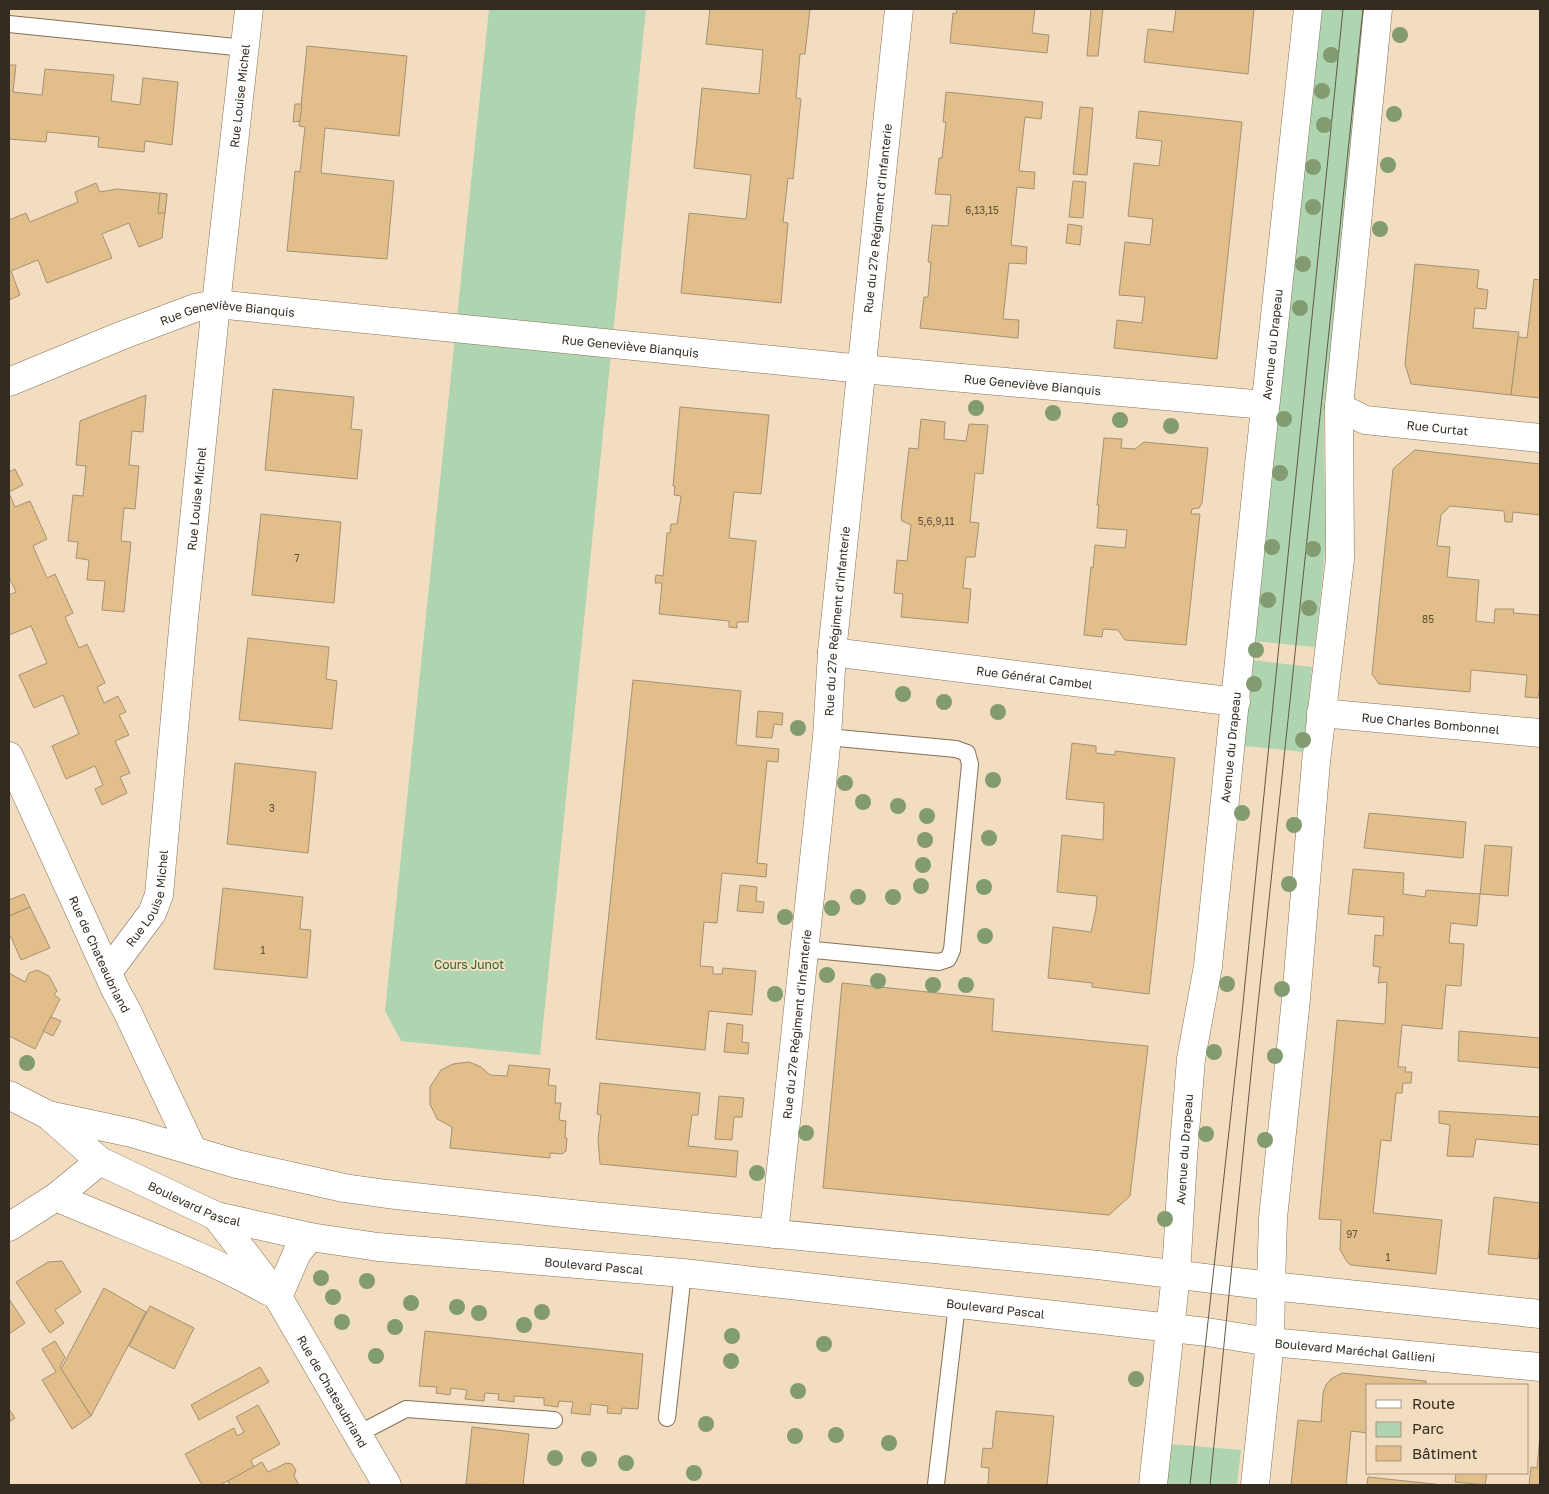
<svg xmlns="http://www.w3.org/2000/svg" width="1549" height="1494" font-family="'Golos Text',sans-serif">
  <rect width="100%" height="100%" fill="#f3ddc0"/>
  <g fill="#aed5b0">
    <path d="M489 9H646L540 1055 401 1041 385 1011Z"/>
    <path d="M1317 9H1368L1345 204 1324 415C1323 450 1325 484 1326 518 1326 561 1319 605 1315 647L1253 641Z"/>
    <path d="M1251 660 1312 667 1304 752 1244 746Z"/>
    <path d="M1170 1444 1241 1450 1237 1485H1166Z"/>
  </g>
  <g fill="#e2be8b" stroke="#a59175">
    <path d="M710 9H810L805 54H800L796 98 801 99 793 179 788 178 783 222 788 223 781 303 681 293 689 213 746 219 751 175 694 168 702 88 759 94 763 50 706 44Z"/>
    <path d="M957 9H1035L1032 33 1049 35 1047 53 950 43 953 13 956 14Z"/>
    <path d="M1091 9H1103L1098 56H1087Z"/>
    <path d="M1176 9H1254L1248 74 1144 62 1148 29 1173 32Z"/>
    <path d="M307 46 407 56 399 136 325 128 321 173 394 181 387 259 287 251 295 171 300 172 305 127 299 126Z"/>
    <path d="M9 65H16L13 92 42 95 45 69 114 75 111 101 140 105 143 78 178 82 172 145 145 141 144 152 98 147 99 137 47 132 46 142 9 139Z"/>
    <path d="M946 92 1043 102 1041 119 1025 117 1019 171 1035 172 1034 189 1017 187 1011 245 1027 247 1026 264 1009 263 1003 319 1019 320 1018 338 920 328 924 297H928L931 262H928L932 225 948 226 951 195 935 194 939 158H942L946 122H943Z"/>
    <path d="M295 104H302L300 121 293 122Z"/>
    <path d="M1080 107 1093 108 1087 175 1073 174Z"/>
    <path d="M1139 111 1242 122 1217 359 1114 348 1117 320 1142 323 1145 297 1119 295 1125 242 1150 245 1153 219 1128 216 1134 163 1159 166 1162 141 1136 138Z"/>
    <path d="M1073 181 1086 182 1083 218 1069 217Z"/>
    <path d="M96 183 100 192 117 189 167 194 162 238 139 247 129 223 102 234 112 258 47 283 38 260 11 271 20 295 9 300V220L26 213 30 222 78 202 75 192Z"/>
    <path d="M160 193 167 194 165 213H158Z"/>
    <path d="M1068 224 1082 226 1080 245 1066 243Z"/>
    <path d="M1415 264 1479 270 1477 288 1488 290 1486 309 1475 308 1473 328 1519 332 1511 395 1411 384 1405 364Z"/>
    <path d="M1534 279 1540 280V398L1511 395 1518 337 1527 338Z"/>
    <path d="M273 389 354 397 351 429 362 430 357 479 265 470Z"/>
    <path d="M146 395 143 432 132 431 129 465 139 466 135 509 124 508 121 541 131 542 124 612 102 610 105 581 87 580 89 560 76 558 78 542 68 541 73 495 83 496 86 466 76 465 80 421Z"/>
    <path d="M680 407 769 415 761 494 734 492 729 538 756 541 748 622H737V628L729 627V621L659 614 662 583H655L656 575 663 576 667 533H670L671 524H677L681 496 674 495 675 486H673Z"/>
    <path d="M921 419 945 422 944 439 966 441 969 424 988 425 983 474 975 473 970 522 979 523 975 557H966L963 588 971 589 968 623 901 617 903 594 894 593 897 560 907 561 911 525 902 521 901 517 909 448 918 449Z"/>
    <path d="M1104 438 1122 439 1121 448 1135 449 1144 442 1208 448 1202 503 1199 508 1192 509 1191 514H1200L1186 645 1125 640 1118 630 1103 629 1102 637 1084 635 1091 567 1093 568 1095 545 1125 548 1127 530 1097 528 1099 505H1097Z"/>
    <path d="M1415 450 1540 464V515L1513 512 1512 522H1505L1504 511 1450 506 1441 515 1437 546 1450 547 1447 577 1479 580 1476 621 1494 623 1495 609H1514L1513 613 1540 615V685L1538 698 1525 697 1527 675 1471 670 1470 692 1379 684 1372 674 1393 469Z"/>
    <path d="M15 469 23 485 9 492V472Z"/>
    <path d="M9 493 15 507 30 501 47 539 33 546 47 578 55 574 73 613 65 617 79 648 87 644 105 683 97 687 104 703 118 696 126 712 119 715 129 735 115 741 130 773 120 777 127 793 102 805 95 789 103 785 95 766 66 779 52 746 79 734 63 695 34 708 19 675 47 663 31 626 9 635V595L16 592 9 577Z"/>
    <path d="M261 514 341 522 334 603 252 595Z"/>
    <path d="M248 638 329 647 326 679 337 681 332 729 239 720Z"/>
    <path d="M633 680 741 691 736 745 779 749 778 762 767 761 757 863 767 864 766 877 722 873 717 923 704 922 700 966 713 967V974H722L723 968 756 971 752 1015 709 1011 705 1050 596 1039Z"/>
    <path d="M758 711 783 713 782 725 774 724 772 738 756 737Z"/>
    <path d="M1072 743 1096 746V753L1115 755V751L1175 758 1149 994 1092 987V983L1048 978 1053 927 1091 932 1096 909 1097 896 1057 892 1062 835 1103 840 1104 803 1066 799Z"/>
    <path d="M235 763 316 772 308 853 227 844Z"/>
    <path d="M1369 813 1466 822 1463 858 1364 848Z"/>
    <path d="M1485 845 1512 847 1508 896 1480 894Z"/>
    <path d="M1353 869 1404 873 1403 894 1425 897 1426 890 1480 894 1477 926 1451 923 1449 943 1464 944 1461 986 1446 985 1442 1029 1402 1025 1398 1067H1406L1405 1072H1412L1411 1083H1403L1402 1093H1396L1391 1141 1381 1140 1373 1213 1442 1220 1436 1274 1351 1265 1348 1263 1340 1250 1341 1220 1319 1219 1337 1020 1385 1024 1387 982 1378 983 1380 967 1373 966 1375 935 1383 936 1384 917 1348 914Z"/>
    <path d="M740 885 757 887 756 901 764 902 763 913 737 911Z"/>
    <path d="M223 888 303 897 300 929 311 930 307 978 214 969Z"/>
    <path d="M24 894 30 907 9 916V900Z"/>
    <path d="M30 907 50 948 21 960 11 937 9 938V916Z"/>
    <path d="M37 970 49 976 57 991 54 995 60 999 35 1049 9 1036V973L25 982 29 973Z"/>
    <path d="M842 983 994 999 992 1031 1148 1046 1130 1196 1109 1215 823 1188Z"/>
    <path d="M51 1017 61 1021 53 1036 43 1031Z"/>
    <path d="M727 1023 743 1025 742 1042 749 1043 748 1054 724 1052Z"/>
    <path d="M1459 1031 1540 1038V1068L1458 1061Z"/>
    <path d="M469 1062 481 1067 490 1075 507 1076 509 1065 550 1069 548 1085 556 1086 555 1103H561L559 1120 566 1121 565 1138H567L566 1151 562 1154 550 1153V1158L450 1148 452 1127 437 1119 430 1104V1087L441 1070 453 1064Z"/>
    <path d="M600 1083 700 1093 698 1115H692L688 1146 738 1151 736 1177 600 1164 598 1139 601 1115 597 1114Z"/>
    <path d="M719 1096 744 1098 742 1117H734L732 1140 715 1139Z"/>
    <path d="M1439 1111 1540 1117V1145L1476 1139 1473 1157 1447 1156 1450 1125 1439 1123Z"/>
    <path d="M1494 1197 1540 1203V1243L1538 1259 1488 1254Z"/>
    <path d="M62 1261 81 1292 55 1310 64 1323 50 1333 16 1282 48 1262Z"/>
    <path d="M104 1288 146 1312 91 1416 61 1369Z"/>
    <path d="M9 1299 25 1323 9 1334Z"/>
    <path d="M150 1306 194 1328 174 1369 129 1346Z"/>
    <path d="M425 1331 643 1354 638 1409 622 1408 621 1414 607 1413 608 1406 591 1404 590 1415 571 1413 573 1402 559 1401 558 1407 544 1405V1398L514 1396V1402L498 1400 499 1394 485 1393 484 1401 465 1399 467 1390 451 1388 450 1395 436 1393 437 1387 419 1386Z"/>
    <path d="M55 1341 65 1357 60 1367 91 1416 72 1429 42 1380 56 1372 42 1349Z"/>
    <path d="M260 1367 269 1382 199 1420 191 1405Z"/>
    <path d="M1342 1373 1426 1381V1385H1368V1433L1351 1431 1346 1485H1291L1298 1420 1321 1422 1323 1393 1326 1385 1331 1379Z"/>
    <path d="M258 1405 280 1444 251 1460 254 1467 228 1481 219 1485H202L185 1454 234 1428 237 1436 244 1432 236 1417Z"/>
    <path d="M9 1409 15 1418 9 1422Z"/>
    <path d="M996 1411 1054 1416 1047 1485H988L989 1468 981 1467 983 1448 992 1449Z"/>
    <path d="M472 1427 529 1434 523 1485 466 1484Z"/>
    <path d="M1540 1436V1485H1529L1531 1467 1537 1468Z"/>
    <path d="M262 1462 268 1472 286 1463 292 1464 296 1470 294 1476 299 1485H230L228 1481Z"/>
    <path d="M1456 1473H1487L1485 1485 1455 1482Z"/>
    <path d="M1368 1477 1443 1485H1367Z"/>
  </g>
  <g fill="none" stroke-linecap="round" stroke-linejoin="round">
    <g stroke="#847156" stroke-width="18">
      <g id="lane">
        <path d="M9 24 245 48"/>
        <path d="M804 949 939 962 948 959 952 950 970 764 967 753 956 749 827 737"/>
        <path d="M667 1418 683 1273"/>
        <path d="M358 1434 406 1409 554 1420"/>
        <path d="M936 1484 957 1304"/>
      </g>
    </g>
    <g stroke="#847156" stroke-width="29">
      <g id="street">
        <path id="s1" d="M9 382 123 335 195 308 216 304 862 369 1265 405"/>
        <path id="s2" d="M1339 407 1365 420 1540 438"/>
        <path id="s3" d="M832 652 1236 702"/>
        <path id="s4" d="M1321 713 1540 733"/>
        <path id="s5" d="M9 756 116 991 126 1009 193 1151"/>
        <path id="s6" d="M108 972 152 913 159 895 184 618 216 304 249 9"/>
        <path d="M56 1197C127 1228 201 1253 268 1291"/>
        <path id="s7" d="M216 1216 278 1297 387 1485"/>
        <path d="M9 1227 56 1197 100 1161"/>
        <path id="s8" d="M774 1234 827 737 832 652 899 9"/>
        <path d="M278 1297 297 1253 310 1237"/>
      </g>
    </g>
    <g stroke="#847156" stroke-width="29">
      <g id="secondary">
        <path id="s9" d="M1176 1274 1183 1157 1191 1059 1208 966 1259 465 1308 9"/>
        <path d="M1271 1286 1273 1218 1296 999 1316 762 1340 559 1339 407 1378 9"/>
      </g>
    </g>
    <g stroke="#847156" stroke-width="29">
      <g id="primary">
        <path d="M9 1095 48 1115 132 1133 237 1164 344 1188 387 1194 582 1215 1098 1265 1271 1286 1540 1314"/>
        <path id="s10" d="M49 1116 100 1161 216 1216 310 1237 378 1247 683 1273 1207 1332 1270 1342 1540 1367"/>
        <path d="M1153 1485 1176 1274"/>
        <path d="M1255 1485 1270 1342 1271 1286"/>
      </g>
    </g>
    <use href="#lane" stroke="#fff" stroke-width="16"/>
    <use href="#street" stroke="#fff" stroke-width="28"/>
    <use href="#secondary" stroke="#fff" stroke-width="28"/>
    <use href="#primary" stroke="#fff" stroke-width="28"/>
    <g stroke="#645748" stroke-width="1">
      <path d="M1190 1485 1242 1013 1343 9"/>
      <path d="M1210 1485 1257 1014 1363 9"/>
    </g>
  </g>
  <g fill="#829b70">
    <circle cx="1400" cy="35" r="8"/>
    <circle cx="1331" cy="55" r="8"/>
    <circle cx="1322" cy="91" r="8"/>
    <circle cx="1394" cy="114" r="8"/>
    <circle cx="1324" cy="125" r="8"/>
    <circle cx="1388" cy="165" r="8"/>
    <circle cx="1313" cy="167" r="8"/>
    <circle cx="1313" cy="207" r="8"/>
    <circle cx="1380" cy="229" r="8"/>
    <circle cx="1303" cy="264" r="8"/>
    <circle cx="1300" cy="308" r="8"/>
    <circle cx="976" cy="408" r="8"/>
    <circle cx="1053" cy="413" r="8"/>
    <circle cx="1284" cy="419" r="8"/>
    <circle cx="1120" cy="420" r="8"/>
    <circle cx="1171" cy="426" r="8"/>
    <circle cx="1280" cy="473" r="8"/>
    <circle cx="1272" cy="547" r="8"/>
    <circle cx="1313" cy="549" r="8"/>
    <circle cx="1268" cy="600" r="8"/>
    <circle cx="1309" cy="608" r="8"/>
    <circle cx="1256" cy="650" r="8"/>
    <circle cx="1254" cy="684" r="8"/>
    <circle cx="903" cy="694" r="8"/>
    <circle cx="944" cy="702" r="8"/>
    <circle cx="998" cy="712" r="8"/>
    <circle cx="798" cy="728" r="8"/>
    <circle cx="1303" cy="740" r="8"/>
    <circle cx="993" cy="780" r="8"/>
    <circle cx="845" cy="783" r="8"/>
    <circle cx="863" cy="802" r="8"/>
    <circle cx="898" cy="806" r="8"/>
    <circle cx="1242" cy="813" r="8"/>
    <circle cx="927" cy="816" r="8"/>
    <circle cx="1294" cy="825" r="8"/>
    <circle cx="989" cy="838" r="8"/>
    <circle cx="925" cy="840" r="8"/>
    <circle cx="923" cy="865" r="8"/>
    <circle cx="1289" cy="884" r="8"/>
    <circle cx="921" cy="886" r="8"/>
    <circle cx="984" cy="887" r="8"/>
    <circle cx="858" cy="897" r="8"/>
    <circle cx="893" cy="897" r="8"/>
    <circle cx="832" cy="908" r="8"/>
    <circle cx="785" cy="917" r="8"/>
    <circle cx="985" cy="936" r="8"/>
    <circle cx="827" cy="975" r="8"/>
    <circle cx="878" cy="981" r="8"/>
    <circle cx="1227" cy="984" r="8"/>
    <circle cx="933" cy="985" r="8"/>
    <circle cx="966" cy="985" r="8"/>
    <circle cx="1282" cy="989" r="8"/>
    <circle cx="775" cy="994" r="8"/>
    <circle cx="1214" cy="1052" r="8"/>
    <circle cx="1275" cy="1056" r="8"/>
    <circle cx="27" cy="1063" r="8"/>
    <circle cx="806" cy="1133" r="8"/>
    <circle cx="1206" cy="1134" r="8"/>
    <circle cx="1265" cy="1140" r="8"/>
    <circle cx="757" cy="1173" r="8"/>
    <circle cx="1165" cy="1219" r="8"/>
    <circle cx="321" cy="1278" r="8"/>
    <circle cx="367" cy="1281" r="8"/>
    <circle cx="333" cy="1297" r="8"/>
    <circle cx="411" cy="1303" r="8"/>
    <circle cx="457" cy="1307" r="8"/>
    <circle cx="542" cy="1312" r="8"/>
    <circle cx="479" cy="1313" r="8"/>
    <circle cx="342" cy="1322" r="8"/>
    <circle cx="524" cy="1325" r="8"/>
    <circle cx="395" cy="1327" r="8"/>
    <circle cx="732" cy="1336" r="8"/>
    <circle cx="824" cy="1344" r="8"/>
    <circle cx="376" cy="1356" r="8"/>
    <circle cx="731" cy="1361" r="8"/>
    <circle cx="1136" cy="1379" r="8"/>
    <circle cx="798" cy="1391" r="8"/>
    <circle cx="706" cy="1424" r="8"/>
    <circle cx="836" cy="1435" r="8"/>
    <circle cx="795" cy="1436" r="8"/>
    <circle cx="889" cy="1443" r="8"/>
    <circle cx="555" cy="1458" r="8"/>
    <circle cx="589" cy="1459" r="8"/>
    <circle cx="626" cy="1463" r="8"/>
    <circle cx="694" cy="1473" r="8"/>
  </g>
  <g text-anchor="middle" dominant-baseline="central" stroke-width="4" stroke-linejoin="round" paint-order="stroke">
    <g font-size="10" fill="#60503c">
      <text x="982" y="210">6,13,15</text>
      <text x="936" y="521">5,6,9,11</text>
      <text x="297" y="558">7</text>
      <text x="1428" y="619">85</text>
      <text x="272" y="808">3</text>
      <text x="263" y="950">1</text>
      <text x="1352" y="1234">97</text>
      <text x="1388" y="1257">1</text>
    </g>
    <g font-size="12" fill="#352c21" stroke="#f3ddc0">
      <text stroke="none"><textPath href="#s6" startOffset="896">Rue Louise Michel</textPath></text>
      <text stroke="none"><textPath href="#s8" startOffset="1021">Rue du 27e Régiment d'Infanterie</textPath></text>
      <text stroke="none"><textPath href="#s1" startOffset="232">Rue Geneviève Bianquis</textPath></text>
      <text stroke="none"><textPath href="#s9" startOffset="935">Avenue du Drapeau</textPath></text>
      <text stroke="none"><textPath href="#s1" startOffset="638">Rue Geneviève Bianquis</textPath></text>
      <text stroke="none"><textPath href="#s1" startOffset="1042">Rue Geneviève Bianquis</textPath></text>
      <text stroke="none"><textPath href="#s2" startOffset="102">Rue Curtat</textPath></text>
      <text stroke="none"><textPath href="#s6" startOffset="491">Rue Louise Michel</textPath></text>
      <text stroke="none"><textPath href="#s8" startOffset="616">Rue du 27e Régiment d'Infanterie</textPath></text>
      <text stroke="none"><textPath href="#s3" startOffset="204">Rue Général Cambel</textPath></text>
      <text stroke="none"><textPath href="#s4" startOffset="110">Rue Charles Bombonnel</textPath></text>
      <text stroke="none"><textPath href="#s9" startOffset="530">Avenue du Drapeau</textPath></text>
      <text stroke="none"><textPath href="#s6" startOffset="86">Rue Louise Michel</textPath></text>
      <text stroke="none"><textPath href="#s5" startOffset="218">Rue de Chateaubriand</textPath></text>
      <text stroke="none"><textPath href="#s8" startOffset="211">Rue du 27e Régiment d'Infanterie</textPath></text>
      <text stroke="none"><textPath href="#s9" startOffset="125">Avenue du Drapeau</textPath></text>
      <text stroke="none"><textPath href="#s10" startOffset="172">Boulevard Pascal</textPath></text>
      <text stroke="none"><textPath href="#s10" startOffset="578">Boulevard Pascal</textPath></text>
      <text stroke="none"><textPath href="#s10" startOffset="982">Boulevard Pascal</textPath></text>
      <text stroke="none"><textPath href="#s10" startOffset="1344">Boulevard Maréchal Gallieni</textPath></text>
      <text stroke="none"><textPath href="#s7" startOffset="211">Rue de Chateaubriand</textPath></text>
    </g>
    <g font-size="12" fill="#26652e" stroke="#f3ddc0">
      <text x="469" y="964">Cours Junot</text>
    </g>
  </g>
  <rect width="1549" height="1494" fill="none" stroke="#352c21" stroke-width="20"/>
  <rect x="1366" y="1384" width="162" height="90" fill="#f3ddc0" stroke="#a79680"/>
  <rect x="1376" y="1400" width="25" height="8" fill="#ffffff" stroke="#a79680"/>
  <text x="1412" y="1409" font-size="15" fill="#352c21">Route</text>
  <rect x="1376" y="1422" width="25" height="15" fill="#aed5b0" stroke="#a79680"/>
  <text x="1412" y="1434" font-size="15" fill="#352c21">Parc</text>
  <rect x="1376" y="1446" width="25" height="15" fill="#e2be8b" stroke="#a79680"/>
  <text x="1412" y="1459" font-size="15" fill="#352c21">Bâtiment</text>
</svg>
